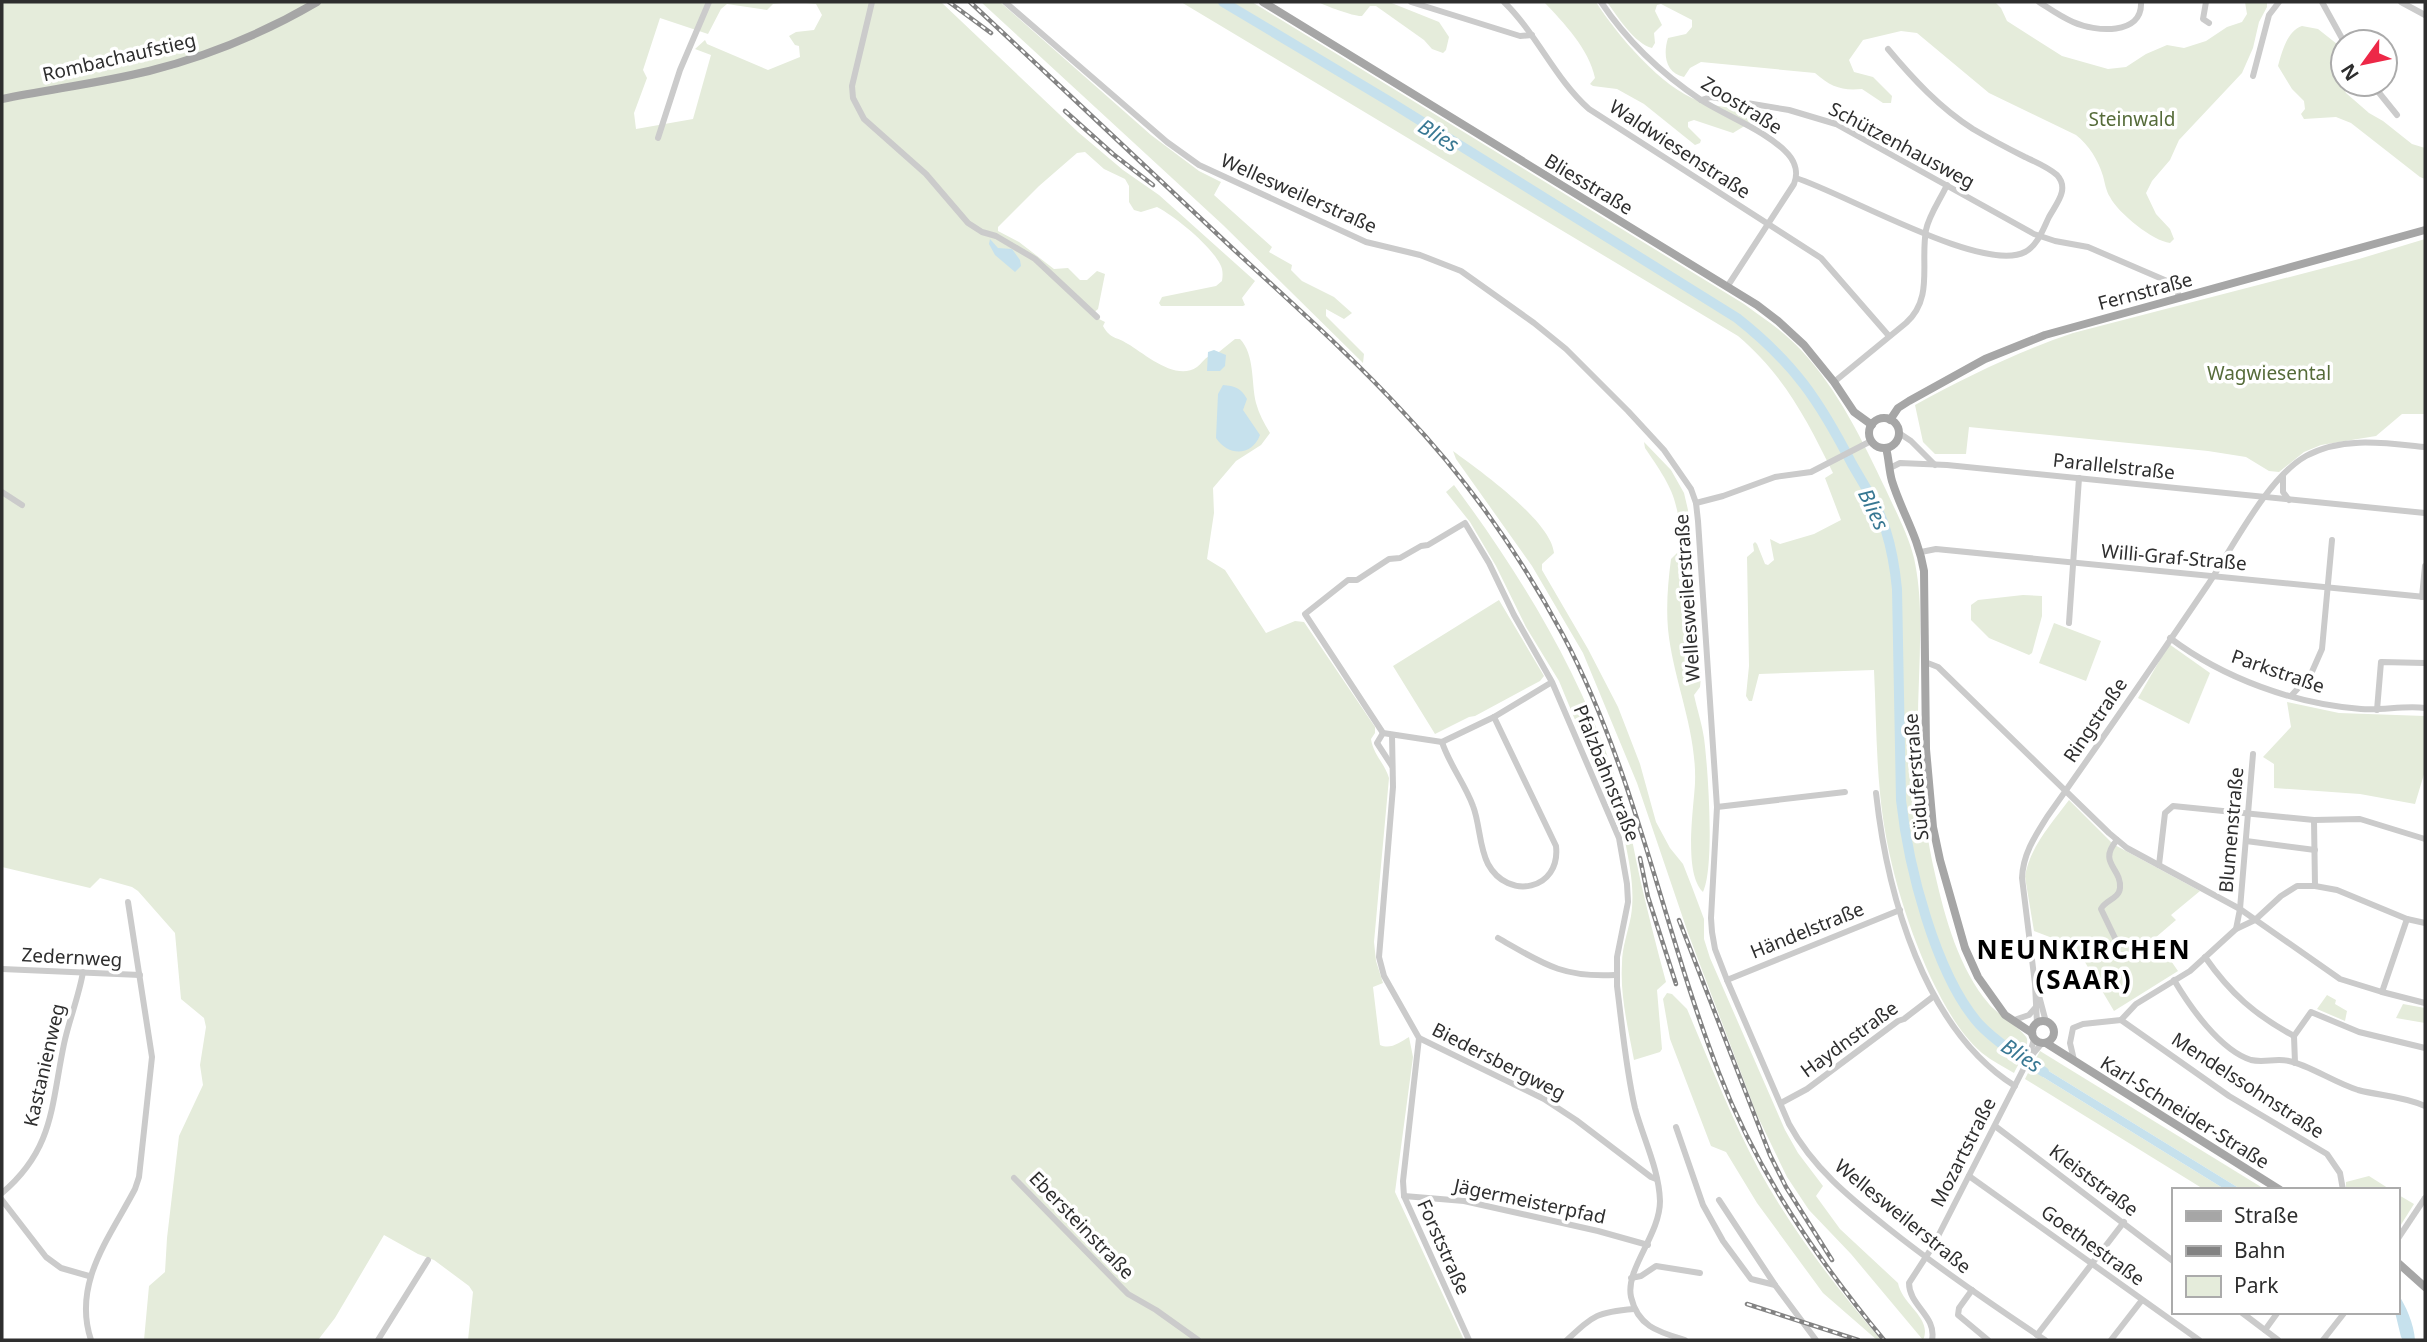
<svg xmlns="http://www.w3.org/2000/svg" width="2427" height="1342" font-family="'Noto Sans',sans-serif">
  <rect width="100%" height="100%" fill="#fff"/>
  <g fill="#e5ecdb">
    <path d="M2 2H792L773 4 767 10 727 4 721 9 708 34 660 18 643 70 647 78 634 113 636 129 693 119 711 55 695 49 705 40 707 44 768 70 800 57 799 46 795 45 789 36 796 32 814 30 822 15 816 4 795 2H941L1078 132 1123 170 1159 195 1255 281 1242 298 1245 305 1243 306H1161L1159 303 1162 297 1216 286 1222 281C1223 275 1223 269 1220 264 1210 245 1176 217 1157 207L1141 212 1134 210 1129 202V186L1125 179 1104 169 1085 152 1077 153 1039 186 998 227V231L1019 242 1054 269 1068 268 1080 280H1087L1097 271 1105 274 1098 309 1091 315 1105 322 1103 326C1111 340 1116 336 1128 344 1145 354 1176 382 1197 367 1201 364 1204 359 1209 356V360L1235 339H1240C1255 355 1251 382 1256 403 1259 414 1264 423 1270 433L1261 445 1236 461 1213 488 1214 513 1207 559 1225 570 1266 633 1295 621 1304 622 1375 727V733L1371 739C1373 754 1385 764 1389 778L1374 942 1376 961 1383 983 1373 987 1380 1045C1391 1050 1400 1042 1409 1037L1413 1057 1395 1192 1464 1340H468L473 1292 469 1286 434 1260 418 1254 384 1235 335 1318 318 1340H144L149 1286 165 1272 167 1238 179 1136 203 1085 200 1065 206 1027 204 1018 181 999 175 933 138 891 132 887 100 878 90 888 2 867Z"/>
    <path d="M981 2H1000L1151 135 1199 171 1221 182 1214 195 1272 247 1269 252 1292 265 1291 270 1302 281 1334 297 1352 313 1344 319 1326 309V316L1364 354 1363 363 1223 225Z"/>
    <path d="M1181 2H1252L1744 304C1763 318 1785 332 1801 350 1839 391 1862 440 1886 490 1896 512 1908 534 1914 558 1918 576 1920 598 1920 616 1921 658 1917 700 1918 743 1919 782 1926 835 1935 874 1945 918 1959 969 1989 1004 1996 1013 2026 1032 2027 1039 2029 1049 2018 1064 2014 1073 2004 1067 1992 1061 1982 1053 1960 1034 1944 1005 1931 978 1905 920 1886 857 1880 793 1876 752 1876 711 1874 670L1759 674 1752 701H1749L1746 696 1749 666 1747 557 1754 551 1753 544 1755 542 1757 544 1765 564 1768 565 1774 560 1770 539 1780 544 1814 534 1841 520 1825 478 1833 473C1807 420 1784 375 1738 336Z"/>
    <path d="M1318 2H1389L1439 22 1449 37 1446 50 1443 53 1432 49 1424 40 1376 6H1370L1362 16C1355 17 1326 6 1318 2Z"/>
    <path d="M1544 2H1596C1617 35 1662 88 1699 101 1720 109 1747 108 1769 111L1777 119 1773 132 1751 122 1733 133 1694 120 1688 122V127L1701 140 1700 143 1695 145 1644 104 1617 89 1593 86 1590 84 1595 78C1589 49 1564 23 1544 2Z"/>
    <path d="M1607 2H1995L2001 8 2007 21 2062 56 2108 69 2126 67 2146 54 2167 45 2184 48 2206 41 2227 27 2242 22 2247 14 2245 2H2267V7L2259 22 2253 48 2242 73 2179 140 2170 160 2152 181 2146 193 2156 214 2170 229 2174 239 2170 243C2153 241 2118 213 2110 197 2106 191 2105 183 2103 176 2098 160 2089 145 2076 135L1989 93 1917 33 1901 31 1863 40 1849 60 1854 72 1873 77 1892 96 1891 103H1883L1862 89C1842 91 1831 87 1815 73L1701 62 1690 68 1684 77C1665 73 1663 54 1668 38L1686 34 1692 27V20L1661 4 1657 5 1655 11 1662 25 1654 33 1655 43 1652 48C1635 44 1617 16 1607 2Z"/>
    <path d="M2302 26 2318 29 2337 44 2343 53 2342 86 2346 93 2369 113 2383 121 2412 144 2425 148V179L2420 177 2351 123 2336 117 2304 119 2301 114 2305 109 2304 101 2292 89 2278 66C2282 52 2287 31 2302 26Z"/>
    <path d="M2425 239V414H2402L2376 436 2321 445 2304 452 2279 472 2269 471 2246 457 2208 451 1969 427 1966 454H1935L1923 442 1915 405C1966 377 2017 352 2073 333L2359 259Z"/>
    <path d="M1644 442 1671 470 1684 493 1688 510 1701 677 1700 687 1694 695C1697 709 1702 724 1704 738 1708 768 1715 867 1703 892 1683 873 1694 807 1695 783 1697 730 1673 680 1668 629 1666 606 1668 582 1671 559L1681 549C1679 499 1673 489 1645 448Z"/>
    <path d="M1453 451C1479 470 1551 521 1554 553L1542 564V570L1588 649 1618 707 1640 764 1656 822 1670 848 1683 864 1692 887 1704 919V939L1710 958 1785 1130 1798 1153 1823 1186 1816 1196 1840 1229 1898 1283C1902 1305 1933 1318 1923 1340L1851 1254 1809 1210 1787 1177 1757 1115 1688 933 1637 783 1583 653 1532 566 1456 459Z"/>
    <path d="M1454 485C1527 583 1589 688 1624 805 1631 831 1635 857 1641 883 1649 917 1657 949 1666 982L1657 990 1662 1049 1660 1052 1634 1060C1628 1028 1620 996 1622 964 1622 947 1628 932 1631 916 1635 891 1630 866 1625 841L1559 681 1526 627 1496 566 1470 522 1446 492Z"/>
    <path d="M2023 595 2042 596V616L2032 653 2029 655 1989 638 1971 620V605L1978 600Z"/>
    <path d="M1499 600 1544 676 1540 681 1475 716 1469 717 1435 734 1393 666Z"/>
    <path d="M2054 623 2101 641 2086 681 2039 663Z"/>
    <path d="M2169 644 2210 673 2189 724 2138 698Z"/>
    <path d="M2287 702 2339 713 2425 716V771L2415 804 2360 794 2274 788V764L2263 757 2291 727Z"/>
    <path d="M2069 800 2113 844 2200 891 2171 915 2176 920 2155 938 2178 971 2114 1011 2076 947 2034 931 2025 877C2029 848 2052 823 2069 800Z"/>
    <path d="M1667 993 1672 994 1687 1009C1710 1063 1731 1118 1759 1170 1793 1232 1836 1287 1881 1340H1877L1823 1293 1757 1203 1726 1152 1711 1146 1670 1039 1663 999Z"/>
    <path d="M2327 995 2336 1000 2335 1004 2347 1011 2345 1021 2317 1009Z"/>
    <path d="M2403 1004 2425 1008V1023L2396 1018Z"/>
    <path d="M2040 1051 2266 1190H2242L2034 1062Z"/>
    <path d="M2030 1069 2226 1190H2205L2025 1079Z"/>
    <path d="M2369 1176 2391 1190H2346V1182Z"/>
    <path d="M2397 1194 2414 1204 2397 1231Z"/>
  </g>
  <g fill="#c6e1ed">
    <path d="M990 239 998 248 1012 249 1020 260 1021 266 1015 272 995 255 989 244Z"/>
    <path d="M1214 350 1226 355 1225 366 1220 371H1207L1208 352Z"/>
    <path d="M1223 385C1235 386 1241 388 1247 399L1243 410 1260 435C1252 456 1229 457 1216 438L1218 394Z"/>
    <path d="M2034 1062 2242 1190H2226L2030 1069Z"/>
    <path d="M2397 1292C2406 1306 2414 1324 2415 1340H2403L2401 1337 2395 1312H2397Z"/>
  </g>
  <g fill="none" stroke-linecap="round" stroke-linejoin="round">
    <path stroke="#c6e1ed" stroke-width="10" d="M1223 2 1392 103 1737 318C1794 363 1819 400 1852 464 1864 485 1879 507 1886 531 1892 550 1895 569 1897 589L1901 800C1908 865 1935 974 1979 1024 1997 1043 2022 1058 2044 1072"/>
    <g stroke="#cbcbcb" stroke-width="6">
      <path d="M872 2 852 86 853 98 864 119 926 174 968 223 982 232 996 236 1035 259 1097 317"/>
      <path d="M1005 2 1167 142 1199 165 1366 242 1420 255 1461 271 1534 323 1566 349 1628 411 1664 450 1691 489 1696 503 1698 521 1717 807 1711 918 1712 932 1715 949 1727 980 1789 1124C1813 1168 1849 1197 1888 1228 1938 1268 1991 1304 2045 1340"/>
      <path d="M1411 2 1520 36 1532 35"/>
      <path d="M1504 2C1537 34 1555 79 1589 109L1821 258 1889 336"/>
      <path d="M1601 2C1627 41 1662 74 1701 100 1728 117 1767 131 1788 154 1796 163 1798 174 1794 184L1727 287"/>
      <path d="M2039 2C2050 9 2061 17 2073 22 2095 32 2143 36 2141 2"/>
      <path d="M2206 2 2203 19 2209 23"/>
      <path d="M2322 2 2344 42"/>
      <path d="M2401 2 2425 15"/>
      <path d="M2253 76 2269 15 2279 2"/>
      <path d="M2372 84 2397 115"/>
      <path d="M1701 100 1711 97 1789 110 1836 124 2034 234 2055 241 2088 247 2167 281 2177 289 2179 298"/>
      <path d="M658 138 680 70 709 2"/>
      <path d="M1796 178C1844 193 1983 274 2025 252 2038 245 2043 229 2049 217 2056 204 2070 189 2057 175 2048 167 2036 162 2025 157 2007 148 1990 139 1973 129 1940 108 1913 79 1888 49"/>
      <path d="M1834 382 1906 323C1934 298 1920 263 1926 230 1929 215 1940 200 1947 185"/>
      <path d="M1899 433 1911 441 1935 465"/>
      <path d="M1890 468 1900 463 1947 465 2425 513"/>
      <path d="M2283 476V492L2289 500"/>
      <path d="M2 492 22 505"/>
      <path d="M1696 503 1723 496 1775 477 1811 472 1871 441"/>
      <path d="M1921 552 1936 549 2425 597"/>
      <path d="M2422 597 2425 566"/>
      <path d="M2069 623 2079 478"/>
      <path d="M2170 638C2223 678 2294 704 2361 709 2382 711 2404 705 2425 708"/>
      <path d="M1925 662 1938 667 2109 833 2127 848 2240 909 2340 979 2382 992 2425 1003"/>
      <path d="M1552 682 1494 717 1446 740 1442 742 1383 733 1305 614 1348 580H1357L1389 559 1400 558 1421 546 1428 545 1465 523 1489 563 1514 615 1552 682 1619 838 1627 884 1628 902 1617 957V986C1622 1025 1626 1070 1635 1108 1643 1138 1659 1169 1660 1201 1660 1235 1625 1269 1631 1297 1638 1327 1659 1332 1685 1340"/>
      <path d="M2291 696 2311 674 2322 649 2332 540"/>
      <path d="M2377 710 2381 662 2425 663"/>
      <path d="M1383 733 1377 743 1392 766"/>
      <path d="M1392 735 1393 787 1379 957 1384 976 1419 1038 1544 1099 1576 1120 1651 1177 1656 1179"/>
      <path d="M1442 742C1449 764 1465 784 1473 806 1480 824 1479 847 1488 864 1508 901 1561 890 1556 846L1494 717"/>
      <path d="M1876 793C1887 894 1924 1029 2015 1086"/>
      <path d="M1717 807 1845 792"/>
      <path d="M2314 820 2315 886"/>
      <path d="M2246 841 2315 850"/>
      <path d="M2159 865 2165 813 2173 806 2314 820 2360 819 2425 839"/>
      <path d="M2236 929 2240 909 2253 754"/>
      <path d="M1498 938C1542 963 1562 978 1615 975"/>
      <path d="M2115 938 2101 909C2105 900 2119 899 2120 888 2122 868 2097 863 2117 840"/>
      <path d="M2205 957C2230 993 2255 1015 2294 1036"/>
      <path d="M2 969 140 975"/>
      <path d="M1727 980 1900 910"/>
      <path d="M2174 980C2190 1007 2220 1050 2251 1060 2264 1063 2276 1058 2289 1061 2309 1065 2335 1083 2358 1090 2381 1096 2403 1096 2425 1106"/>
      <path d="M2038 992 2046 1022"/>
      <path d="M2382 992 2407 919"/>
      <path d="M2017 1019 2029 1015 2036 1007"/>
      <path d="M2121 1020 2229 1096 2327 1154 2340 1173 2343 1190"/>
      <path d="M2037 1023 2035 984 2022 878C2023 854 2035 836 2047 817 2101 741 2154 664 2207 586 2232 549 2267 478 2306 456 2342 436 2386 443 2425 447"/>
      <path d="M2294 1036 2311 1012 2359 1032 2425 1048"/>
      <path d="M2294 1036 2295 1063"/>
      <path d="M1419 1038 1403 1181 1404 1196 1469 1340"/>
      <path d="M2029 1057 2034 1039"/>
      <path d="M2074 1060 2070 1043 2073 1028 2083 1024 2121 1020 2136 1004 2190 971 2236 929 2255 920 2281 896 2297 886H2315L2337 890 2407 919 2425 923"/>
      <path d="M1781 1103 1807 1089 1898 1021 1904 1019 1934 996"/>
      <path d="M1995 1126 2173 1261"/>
      <path d="M1676 1127 1703 1205 1723 1241 1751 1279 1775 1285"/>
      <path d="M1969 1176 2199 1340"/>
      <path d="M1014 1178 1128 1294 1156 1310 1198 1340"/>
      <path d="M2 1193C54 1149 51 1106 64 1044 69 1020 79 996 83 972"/>
      <path d="M1404 1196 1464 1201 1598 1231 1648 1245"/>
      <path d="M2 1200 46 1257 61 1268 89 1276"/>
      <path d="M1719 1200 1775 1285 1816 1340"/>
      <path d="M2397 1240 2425 1198"/>
      <path d="M1631 1278 1641 1276 1656 1266 1700 1273"/>
      <path d="M1972 1290 1959 1308 1958 1315 1988 1340"/>
      <path d="M2241 1312 2278 1340"/>
      <path d="M2265 1330 2278 1312"/>
      <path d="M2037 1335 2124 1222"/>
      <path d="M91 1340C72 1283 110 1237 135 1189L139 1177 152 1057 128 902"/>
      <path d="M378 1340 428 1260"/>
      <path d="M1567 1340C1594 1315 1597 1312 1634 1309"/>
      <path d="M1932 1340C1937 1316 1909 1306 1909 1283L1933 1246 2028 1060 2042 1043"/>
      <path d="M2111 1340 2142 1300"/>
      <path d="M2323 1340 2345 1312"/>
    </g>
    <g stroke="#a6a6a6" stroke-width="8">
      <path d="M1263 2 1757 305 1778 321 1804 345 1834 382 1854 412 1872 425"/>
      <path d="M2 99C51 89 100 83 149 71 208 56 264 33 317 2"/>
      <circle cx="1884" cy="433" r="15"/>
      <path d="M1890 420 1898 408 1909 401 1985 359 2045 335 2425 230"/>
      <path d="M1886 448C1889 459 1889 471 1892 481 1902 513 1918 536 1924 571L1926 749 1933 827 1940 860 1965 948 1978 977 2005 1015 2032 1033"/>
      <circle cx="2043" cy="1032" r="11"/>
      <path d="M2046 1043 2280 1190"/>
      <path d="M2397 1262 2425 1287"/>
    </g>
    <g stroke="#838383" stroke-width="4.5">
      <g id="rail">
        <path d="M949 2 991 33"/>
        <path d="M970 2C1057 83 1144 165 1230 246 1289 301 1350 354 1404 413 1467 479 1520 555 1563 635 1636 773 1663 929 1719 1073 1757 1172 1817 1259 1884 1340"/>
        <path d="M1065 111 1113 154 1153 185"/>
        <path d="M1640 858 1648 897 1676 984"/>
        <path d="M1679 920 1770 1155 1786 1187 1832 1260"/>
        <path d="M1747 1304 1858 1340"/>
      </g>
    </g>
    <use href="#rail" stroke="#fff" stroke-width="2" stroke-dasharray="5" stroke-linecap="butt"/>
  </g>
  <g text-anchor="middle" dominant-baseline="central" stroke-width="7" stroke-linejoin="round" paint-order="stroke">
    <g font-size="19" fill="#2e2e2e" stroke="#fff">
      <text transform="translate(119 57) rotate(-13)">Rombachaufstieg</text>
      <text transform="translate(1742 105) rotate(32)">Zoostraße</text>
      <text transform="translate(1902 145) rotate(28)">Schützenhausweg</text>
      <text transform="translate(1680 149) rotate(33)">Waldwiesenstraße</text>
      <text transform="translate(1589 184) rotate(31)">Bliesstraße</text>
      <text transform="translate(1299 193) rotate(24)">Wellesweilerstraße</text>
      <text transform="translate(2145 291) rotate(-15)">Fernstraße</text>
      <text transform="translate(2114 466) rotate(6)">Parallelstraße</text>
      <text transform="translate(2174 557) rotate(5)">Willi-Graf-Straße</text>
      <text transform="translate(1687 598) rotate(-94)">Wellesweilerstraße</text>
      <text transform="translate(2278 671) rotate(19)">Parkstraße</text>
      <text transform="translate(2095 720) rotate(-56)">Ringstraße</text>
      <text transform="translate(1607 773) rotate(68)">Pfalzbahnstraße</text>
      <text transform="translate(1916 777) rotate(-95)">Süduferstraße</text>
      <text transform="translate(2231 830) rotate(-85)">Blumenstraße</text>
      <text transform="translate(1807 930) rotate(-22)">Händelstraße</text>
      <text transform="translate(72 957) rotate(3)">Zedernweg</text>
      <text transform="translate(1849 1039) rotate(-36)">Haydnstraße</text>
      <text transform="translate(1499 1061) rotate(27)">Biedersbergweg</text>
      <text transform="translate(44 1065) rotate(-77)">Kastanienweg</text>
      <text transform="translate(2248 1085) rotate(33)">Mendelssohnstraße</text>
      <text transform="translate(2185 1112) rotate(32)">Karl-Schneider-Straße</text>
      <text transform="translate(1963 1152) rotate(-63)">Mozartstraße</text>
      <text transform="translate(2094 1180) rotate(37)">Kleiststraße</text>
      <text transform="translate(1530 1201) rotate(12)">Jägermeisterpfad</text>
      <text transform="translate(1903 1216) rotate(39)">Wellesweilerstraße</text>
      <text transform="translate(1082 1225) rotate(46)">Ebersteinstraße</text>
      <text transform="translate(2093 1245) rotate(36)">Goethestraße</text>
      <text transform="translate(1444 1247) rotate(66)">Forststraße</text>
    </g>
    <g font-size="19" fill="#556b39" stroke="#fff">
      <text x="2132" y="119">Steinwald</text>
      <text x="2269" y="373">Wagwiesental</text>
    </g>
    <g font-size="21" font-style="italic" fill="#387893" stroke="#fff">
      <text transform="translate(1439 135) rotate(32)">Blies</text>
      <text transform="translate(1874 509) rotate(64)">Blies</text>
      <text transform="translate(2022 1055) rotate(33)">Blies</text>
    </g>
    <g font-size="26" font-weight="bold" letter-spacing="2" fill="#000" stroke="#fff">
      <text x="2084" y="949">NEUNKIRCHEN<tspan x="2084" dy="30">(SAAR)</tspan></text>
    </g>
  </g>
  <rect width="2427" height="1342" fill="none" stroke="#2e2e2e" stroke-width="7"/>
  <rect x="2172" y="1188" width="228" height="126" fill="#ffffff" stroke="#ababab" stroke-width="2"/>
  <rect x="2186" y="1211" width="35" height="10" fill="#a6a6a6" stroke="#ababab" stroke-width="2"/>
  <text x="2234" y="1223" font-size="21" fill="#2e2e2e">Straße</text>
  <rect x="2186" y="1246" width="35" height="10" fill="#838383" stroke="#ababab" stroke-width="2"/>
  <text x="2234" y="1258" font-size="21" fill="#2e2e2e">Bahn</text>
  <rect x="2186" y="1276" width="35" height="21" fill="#e5ecdb" stroke="#ababab" stroke-width="2"/>
  <text x="2234" y="1293" font-size="21" fill="#2e2e2e">Park</text>
  <g transform="translate(2364 63) rotate(237)"><circle r="33" fill="#ffffff" stroke="#ababab" stroke-width="2"/>
  <path d="M0-5L12 26L0 18L-12 26Z" fill="#ed2847"/>
  <text y="-10" font-size="19" font-weight="bold" text-anchor="middle" fill="#2e2e2e">N</text>
  </g>
</svg>
